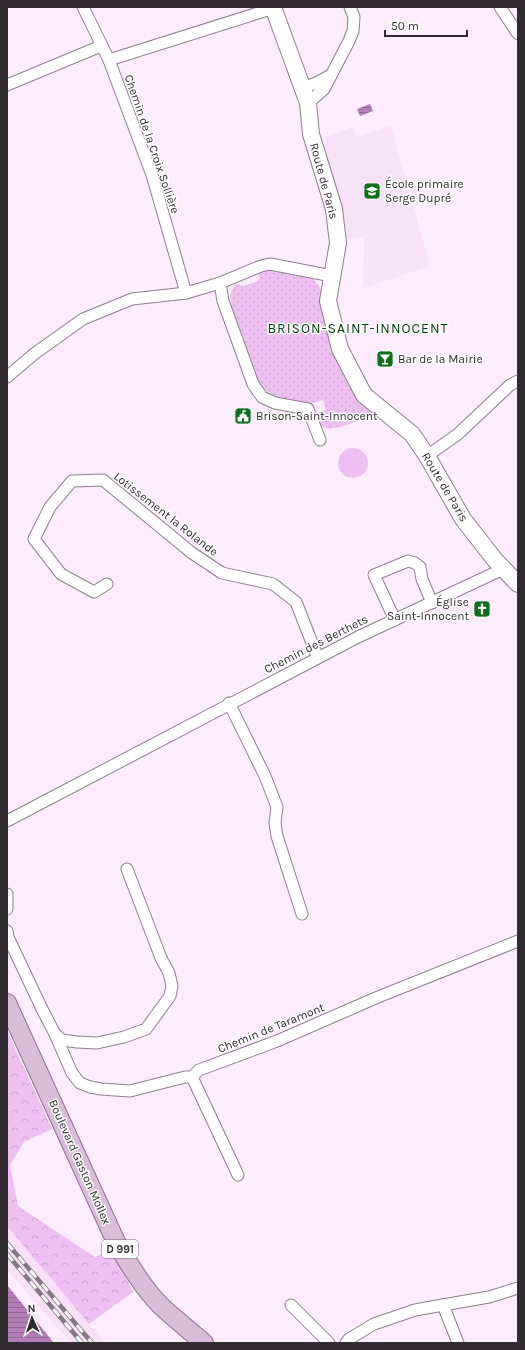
<svg xmlns="http://www.w3.org/2000/svg" width="525" height="1350" font-family="Karla,sans-serif">
  <defs>
    <pattern id="forest-crowns" width="20" height="18" patternUnits="userSpaceOnUse"><rect width="20" height="18" fill="#eec0f1"/><path d="M2 6a3 3 0 1 1 6 0M12 15a3 3 0 1 1 6 0" fill="none" stroke="#cda5cf"/></pattern>
    <pattern id="park-dots" width="8" height="8" patternUnits="userSpaceOnUse"><rect width="8" height="8" fill="#eec0f1"/><path d="M2 2h.1M6 6h.1" fill="none" stroke="#cda5cf" stroke-width="1.8" stroke-linecap="round"/></pattern>
    <pattern id="water-rules" width="6" height="5" patternUnits="userSpaceOnUse"><rect width="6" height="5" fill="#b47fb7"/><path d="M0 2.5h6" fill="none" stroke="#936895"/></pattern>
  </defs>
  <rect width="100%" height="100%" fill="#fdecfe"/>
  <g fill="#f7e0f8">
    <path d="M391 126 430 266 363 288 364 237 347 239 322 146 326 144 324 137 353 127 357 137Z"/>
    <path d="M7 1226 105 1343H71L7 1270Z"/>
  </g>
  <path fill="url(#forest-crowns)" d="M7 1031 52 1129 24 1142 10 1165 18 1206 95 1257 112 1249 133 1292 89 1324 7 1226Z"/>
  <path fill="url(#park-dots)" d="M265 268 312 277 322 291 368 408 371 411C368 419 331 433 323 427 319 424 318 418 317 413L326 410 323 400 305 405C286 395 274 402 258 382L232 310 230 295 235 284 245 286 258 281 260 270Z"/>
  <circle fill="#eec0f1" cx="353" cy="463" r="15"/>
  <g fill="url(#water-rules)">
    <path d="M370 104 373 111 360 116 357 109Z"/>
    <path d="M7 1285 54 1343H7Z"/>
  </g>
  <g fill="none" stroke-linecap="round" stroke-linejoin="round">
    <g stroke="#8c7d8d" stroke-width="13">
      <g id="street">
        <path d="M83 7 109 60 152 175 186 293"/>
        <path d="M500 7 518 34"/>
        <path d="M109 60 274 8"/>
        <path d="M7 85 101 46"/>
        <path d="M303 87 314 84 331 75"/>
        <path d="M308 103 324 89 349 41 353 31 354 17 350 7"/>
        <path d="M220 283 223 301 253 384 262 397 275 403 308 409 320 440"/>
        <path d="M7 377 34 354 83 319 132 299 186 293 220 283 261 266 270 264 332 276"/>
        <path d="M427 456 458 434 510 385 518 381"/>
        <path d="M107 584 94 592 61 574 34 539 50 507 72 481 103 480 192 553 222 573 273 584 296 602 318 658"/>
        <path d="M395 620 374 575 408 561 415 563 420 567 422 579 432 603"/>
        <path d="M229 703 265 776 277 807 275 823 277 836 302 914"/>
        <path d="M7 821 318 658 358 637 503 569"/>
        <path d="M7 894V909"/>
        <path d="M7 931 8 937 42 1009 55 1034 62 1040 77 1042 97 1043 124 1037 146 1029 170 996 172 986 169 973 161 958 127 869"/>
        <path d="M55 1034 72 1073 80 1083 90 1087 101 1089 130 1091 185 1077H192L199 1070 277 1041 378 997 518 941"/>
        <path d="M192 1077 238 1175"/>
        <path d="M291 1305 329 1343"/>
        <path d="M346 1343 349 1339 374 1324 415 1310 443 1305"/>
        <path d="M458 1343 443 1305 489 1297 518 1288"/>
      </g>
    </g>
    <g stroke="#8c7d8d" stroke-width="18">
      <path id="secondary" d="M273 7 308 103 311 134 334 209 338 243 328 301 340 349 364 395 412 434 427 456 463 519 495 560 518 584"/>
    </g>
    <g stroke="#8e6c8f" stroke-width="20">
      <path id="primary" d="M7 1003 116 1242C129 1264 143 1288 161 1306 175 1319 190 1331 204 1343"/>
    </g>
    <use href="#street" stroke="#fff" stroke-width="11"/>
    <use href="#secondary" stroke="#fff" stroke-width="16"/>
    <use href="#primary" stroke="#d9bcda" stroke-width="18"/>
    <g stroke="#837883" stroke-width="4.5">
      <g id="rail">
        <path d="M7 1243 92 1343"/>
        <path d="M7 1254 82 1343"/>
      </g>
    </g>
    <use href="#rail" stroke="#fff" stroke-width="3" stroke-dasharray="9" stroke-linecap="butt"/>
  </g>
  <defs>
    <g id="school-square" transform="scale(0.9)"><rect x="-9" y="-9" width="18" height="18" rx="4" fill="#0d6f1e" stroke="#fff"/><path d="M0-5L7-2L0 1L-7-2ZM-4 1L0 2.5L4 1V4Q0 6-4 4Z" fill="#fff"/></g>
    <g id="bar-square" transform="scale(0.9)"><rect x="-9" y="-9" width="18" height="18" rx="4" fill="#0d6f1e" stroke="#fff"/><path d="M-6-5H6L.8 .8V4.5H3.5V6h-7V4.5H-.8V.8Z" fill="#fff"/></g>
    <g id="civic-square" transform="scale(0.9)"><rect x="-9" y="-9" width="18" height="18" rx="4" fill="#0d6f1e" stroke="#fff"/><path d="M-.6-6.5H3V-4.5H.6V-3L4-1V1h2V6H-6V1h2V-1L-.6-3ZM-1.2 2.5V6h2.4V2.5Z" fill="#fff"/></g>
    <g id="church-square" transform="scale(0.9)"><rect x="-9" y="-9" width="18" height="18" rx="4" fill="#0d6f1e" stroke="#fff"/><path d="M-1.2-6h2.4v3.5h3.3v2.4h-3.3V6h-2.4V-.1h-3.3v-2.4h3.3Z" fill="#fff"/></g>
  </defs>
  <g fill-rule="evenodd">
    <use href="#school-square" x="372" y="191"/>
    <use href="#bar-square" x="385" y="359"/>
    <use href="#civic-square" x="243" y="416"/>
    <use href="#church-square" x="482" y="609"/>
  </g>
  <g text-anchor="middle" dominant-baseline="central" stroke-width="3" stroke-linejoin="round" paint-order="stroke">
    <rect fill="#fff" stroke="#6f6a6f" stroke-width="1" x="102" y="1240" width="36" height="18" rx="3"/>
    <g font-size="11" font-weight="bold" fill="#312a31">
      <text x="120" y="1249">D 991</text>
    </g>
    <g font-size="12" fill="#312a31" stroke="#fff">
      <text transform="translate(152 144) rotate(71)">Chemin de la Croix Sollière</text>
      <text transform="translate(324 181) rotate(75)">Route de Paris</text>
      <text transform="translate(445 487) rotate(59)">Route de Paris</text>
      <text transform="translate(166 514) rotate(38)">Lotissement la Rolande</text>
      <text transform="translate(316 644) rotate(-27)">Chemin des Berthets</text>
      <text transform="translate(271 1028) rotate(-22)">Chemin de Taramont</text>
      <text transform="translate(80 1162) rotate(66)">Boulevard Gaston Mollex</text>
    </g>
    <g font-size="12" fill="#312a31" stroke="#fff" text-anchor="start">
      <text x="385" y="184">École primaire<tspan x="385" dy="14">Serge Dupré</tspan></text>
      <text x="398" y="359">Bar de la Mairie</text>
      <text x="256" y="416">Brison-Saint-Innocent</text>
      <text x="469" y="602" text-anchor="end">Église<tspan x="469" dy="14">Saint-Innocent</tspan></text>
    </g>
    <g font-size="14" letter-spacing="1" fill="#003e09" stroke="#fff">
      <text x="358" y="328">BRISON-SAINT-INNOCENT</text>
    </g>
  </g>
  <rect width="525" height="1350" fill="none" stroke="#312a31" stroke-width="16"/>
  <g transform="translate(32 1318) rotate(357)" stroke="#ffffff" stroke-width="3" paint-order="stroke">
  <path d="M0-3L7 15L0 10L-7 15Z" fill="#312a31"/>
  <text y="-6" font-size="11" font-weight="bold" text-anchor="middle" fill="#312a31">N</text>
  </g>
  <path d="M385 30v6h82v-6" fill="none" stroke="#312a31" stroke-width="2"/>
  <text x="391" y="30" font-size="12" fill="#312a31" stroke="#ffffff" stroke-width="3" paint-order="stroke">50 m</text>
</svg>
